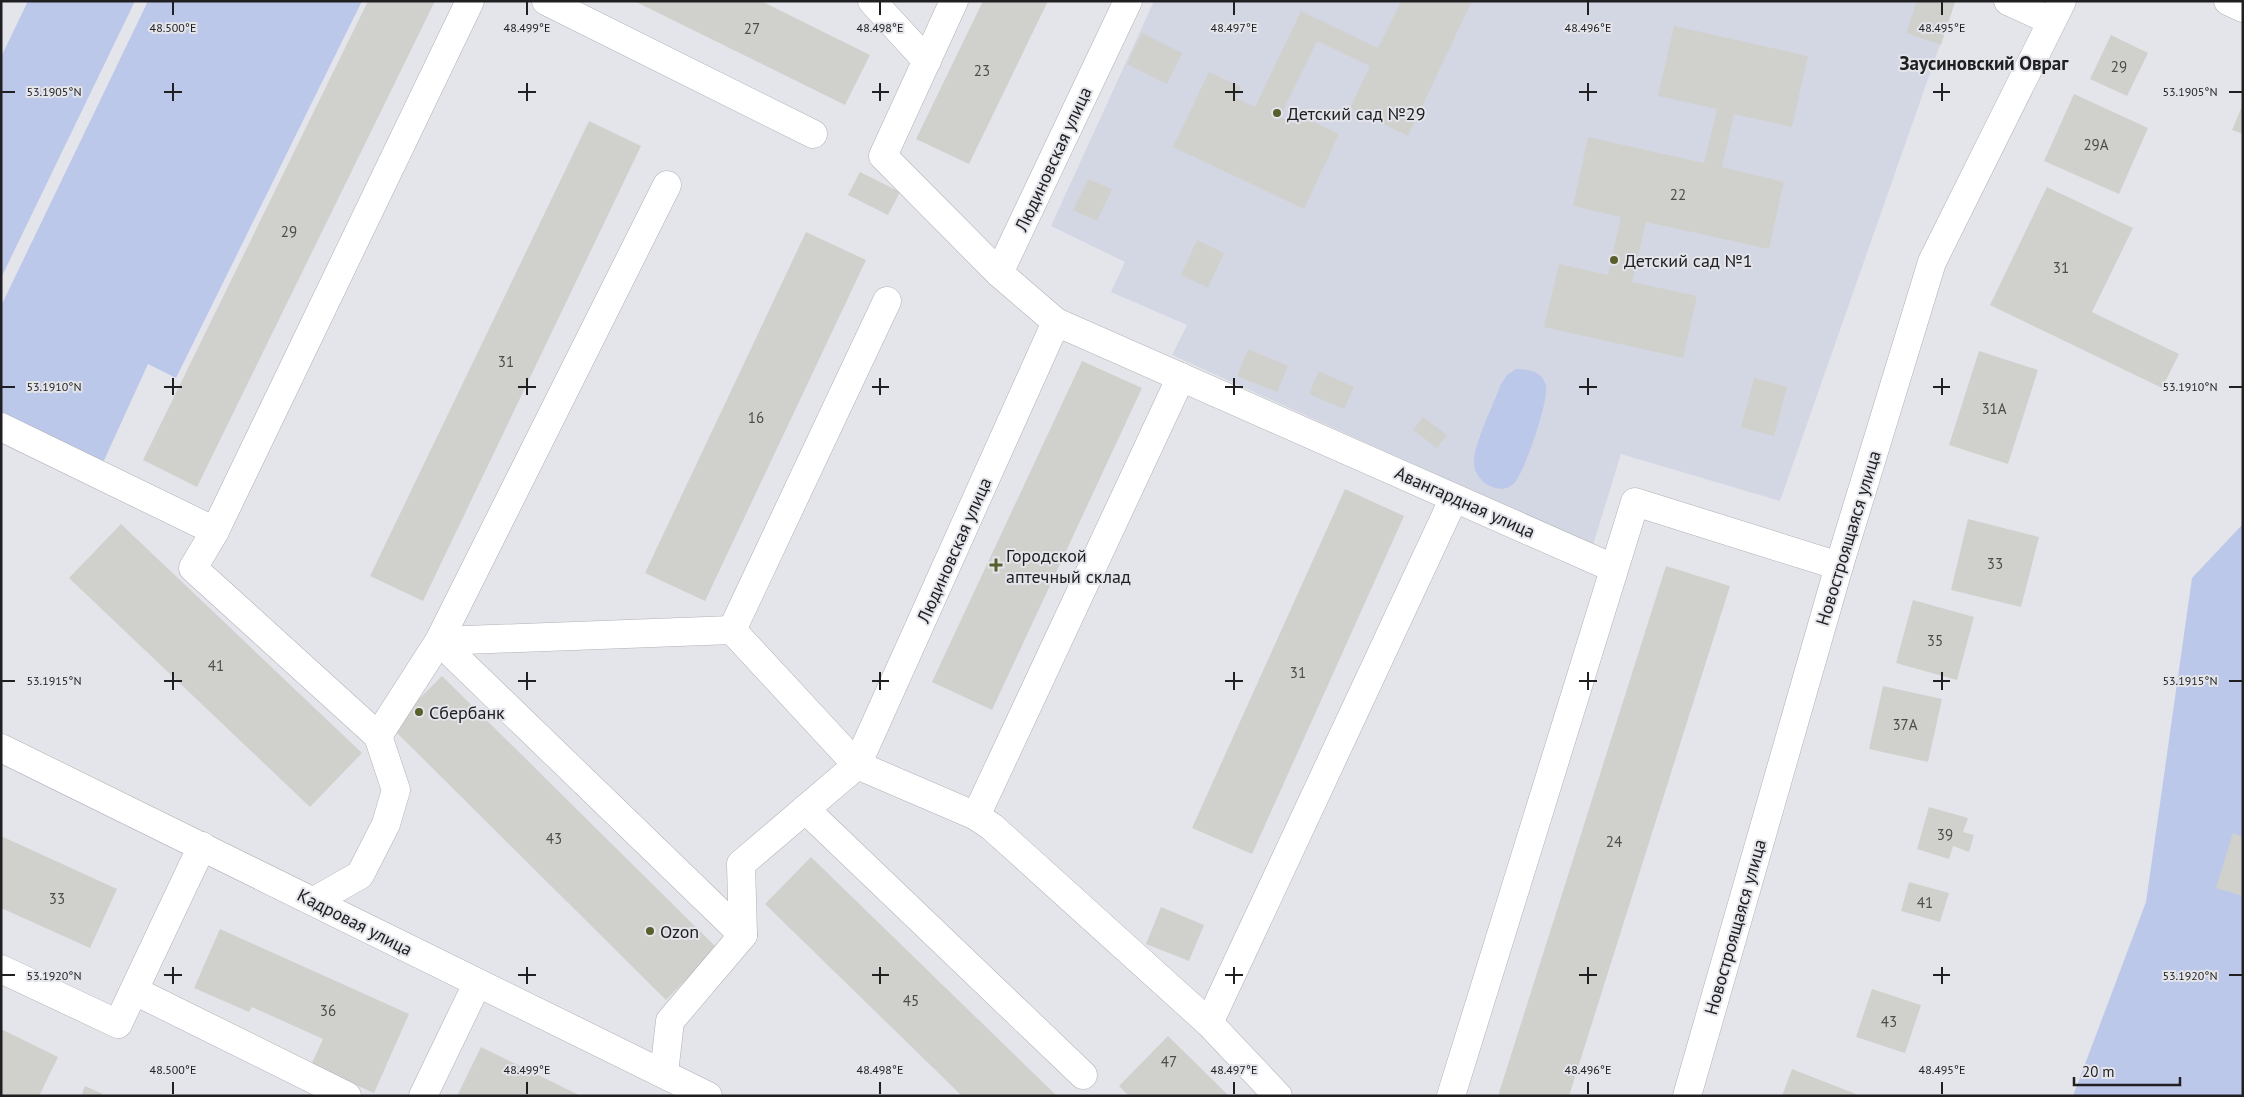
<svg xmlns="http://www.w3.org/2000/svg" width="2244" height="1097" font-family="'PT Sans',sans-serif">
  <rect width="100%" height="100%" fill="#e4e5eb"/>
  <path fill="#d3d7e3" d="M1154 1H1954L1955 2 1780 501 1621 454 1593 545 1172 355 1187 325 1111 292 1125 262 1051 226Z"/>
  <g fill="#bcc8e9">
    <path d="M28 1H135L1 278V57Z"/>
    <path d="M148 1H362L176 378 148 364 101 467 1 419V306Z"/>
    <path d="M1516 369C1528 369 1543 371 1546 386 1549 401 1525 469 1516 481 1503 499 1472 483 1474 460 1475 442 1494 403 1501 384L1507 375Z"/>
    <path d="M2243 524V1096H2073L2146 902 2192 578Z"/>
  </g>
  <g fill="#d0d1cc">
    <path d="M368 1H435L197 487 143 460Z"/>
    <path d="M634 1H761L870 55 845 105Z"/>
    <path d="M983 1H1048L969 164 916 139Z"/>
    <path d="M1401 1H1472L1408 136 1350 108 1370 66 1317 41 1280 117 1295 124 1300 115 1339 134 1304 209 1173 147 1209 72 1241 87 1236 98 1255 107 1301 11 1378 48Z"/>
    <path d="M1917 1 1955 2 1941 45 1906 33Z"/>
    <path d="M1674 26 1808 56 1792 127 1734 114 1722 167 1784 182 1769 249 1646 222 1632 282 1697 296 1683 358 1544 327 1559 264 1608 275 1621 217 1573 206 1588 137 1704 163 1717 109 1658 96Z"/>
    <path d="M1142 33 1182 53 1167 84 1127 64Z"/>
    <path d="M2111 35 2148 53 2127 96 2090 79Z"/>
    <path d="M2074 94 2148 128 2119 194 2044 161Z"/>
    <path d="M2243 104V134L2232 130Z"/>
    <path d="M589 121 641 146 423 601 370 576Z"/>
    <path d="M860 172 900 192 888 215 848 195Z"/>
    <path d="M1088 179 1112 189 1097 221 1073 210Z"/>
    <path d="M2047 187 2133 228 2092 312 2179 354 2162 388 1990 305Z"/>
    <path d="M806 232 866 260 705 601 645 573Z"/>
    <path d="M1197 240 1224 253 1208 288 1181 275Z"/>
    <path d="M1248 349 1288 366 1277 392 1237 376Z"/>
    <path d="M1979 351 2038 370 2008 464 1949 445Z"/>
    <path d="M1082 361 1142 388 992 710 932 682Z"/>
    <path d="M1319 371 1354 387 1344 409 1309 394Z"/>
    <path d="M1754 378 1787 387 1774 436 1741 427Z"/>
    <path d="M1423 417 1447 435 1437 448 1413 430Z"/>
    <path d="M1345 489 1404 516 1252 854 1192 828Z"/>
    <path d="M1968 519 2039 537 2021 607 1951 590Z"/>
    <path d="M121 524 362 753 310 807 69 578Z"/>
    <path d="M1666 566 1730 586 1569 1096H1498Z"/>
    <path d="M1913 600 1974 617 1957 680 1896 663Z"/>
    <path d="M442 676 717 948 666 1000 391 727Z"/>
    <path d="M1883 686 1942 699 1928 762 1869 749Z"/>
    <path d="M1929 807 1968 818 1963 832 1974 835 1969 852 1953 846 1949 859 1917 849Z"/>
    <path d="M2233 833 2243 837V896L2216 888Z"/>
    <path d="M1 836 117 889 90 948 1 908Z"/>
    <path d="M811 857 1057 1096H962L765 904Z"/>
    <path d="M1909 882 1949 893 1940 922 1901 911Z"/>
    <path d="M1161 907 1204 925 1189 961 1146 944Z"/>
    <path d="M220 929 409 1014 374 1093 311 1065 323 1039 252 1007 249 1012 194 988Z"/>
    <path d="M1872 989 1921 1005 1905 1053 1856 1037Z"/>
    <path d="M1 1029 58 1057 39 1096H1Z"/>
    <path d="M1168 1036 1229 1096H1129L1119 1086Z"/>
    <path d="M481 1047 581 1096H457Z"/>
    <path d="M1792 1069 1861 1096H1782Z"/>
    <path d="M85 1086 103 1094 102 1096H81Z"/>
  </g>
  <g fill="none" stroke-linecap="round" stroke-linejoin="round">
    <g stroke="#afb1b6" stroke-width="29">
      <g id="minor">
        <path d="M546 1 813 134"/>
        <path d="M872 1 927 61"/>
        <path d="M954 1 883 156 999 273"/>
        <path d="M1128 1 999 273 1056 322 1613 568"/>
        <path d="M2008 1 2051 21"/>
        <path d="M2228 1 2243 8"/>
        <path d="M667 185 439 641 743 935"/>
        <path d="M887 301 732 630 857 765 976 816 992 827 1209 1023 1278 1096"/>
        <path d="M1 427 215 531 470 1"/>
        <path d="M215 531 193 568 378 736 396 790 386 824 360 875 314 901"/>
        <path d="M378 736 439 641 732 630"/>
        <path d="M1 748 708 1096"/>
        <path d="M805 809 1083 1075"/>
        <path d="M976 816 1181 377"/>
        <path d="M1 969 118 1024 202 846"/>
        <path d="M135 991 347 1096"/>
        <path d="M1209 1023 1454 498"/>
        <path d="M664 1073 670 1021 743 935 741 864 857 765 1056 322"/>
        <path d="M423 1096 477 984"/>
        <path d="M1451 1096 1635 502 1839 566"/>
        <path d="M1687 1096 1839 566 1932 262 2062 1"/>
      </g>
    </g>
    <use href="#minor" stroke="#fff" stroke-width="28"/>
  </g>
  <path fill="none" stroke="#202022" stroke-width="2" d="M173 2V15M527 2V15M880 2V15M1234 2V15M1588 2V15M1942 2V15M173 83V101M527 83V101M880 83V101M1234 83V101M1588 83V101M1942 83V101M2 92H15M164 92H182M518 92H536M872 92H889M1225 92H1243M1579 92H1597M1933 92H1950M2229 92H2242M173 378V395M527 378V395M880 378V395M1234 378V395M1588 378V395M1942 378V395M2 387H15M164 387H182M518 387H536M872 387H889M1225 387H1243M1579 387H1597M1933 387H1950M2229 387H2242M173 672V690M527 672V690M880 672V690M1234 672V690M1588 672V690M1942 672V690M2 681H15M164 681H182M518 681H536M872 681H889M1225 681H1243M1579 681H1597M1933 681H1950M2229 681H2242M173 967V984M527 967V984M880 967V984M1234 967V984M1588 967V984M1942 967V984M2 975H15M164 975H182M518 975H536M872 975H889M1225 975H1243M1579 975H1597M1933 975H1950M2229 975H2242M173 1082V1094M527 1082V1094M880 1082V1094M1234 1082V1094M1588 1082V1094M1942 1082V1094"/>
  <g fill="#595f2c" stroke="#e4e5eb" stroke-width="2">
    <circle cx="1277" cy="113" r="5"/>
    <circle cx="1614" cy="260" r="5"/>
    <path d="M993.5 557.5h5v5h5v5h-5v5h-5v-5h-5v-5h5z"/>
    <circle cx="419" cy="712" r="5"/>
    <circle cx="650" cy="931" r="5"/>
  </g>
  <g text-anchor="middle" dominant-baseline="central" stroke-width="4" stroke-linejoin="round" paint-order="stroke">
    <g font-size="15" fill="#4c4c4c">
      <text x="752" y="28">27</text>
      <text x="2119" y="66">29</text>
      <text x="982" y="70">23</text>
      <text x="2096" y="144">29А</text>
      <text x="1678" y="194">22</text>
      <text x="289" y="231">29</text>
      <text x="2061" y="267">31</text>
      <text x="506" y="361">31</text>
      <text x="1994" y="408">31А</text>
      <text x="756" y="417">16</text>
      <text x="1995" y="563">33</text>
      <text x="1935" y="640">35</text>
      <text x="216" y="665">41</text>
      <text x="1298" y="672">31</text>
      <text x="1905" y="724">37А</text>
      <text x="1945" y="834">39</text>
      <text x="554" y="838">43</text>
      <text x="1614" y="841">24</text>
      <text x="57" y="898">33</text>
      <text x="1925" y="902">41</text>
      <text x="911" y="1000">45</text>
      <text x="328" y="1010">36</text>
      <text x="1889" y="1021">43</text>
      <text x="1169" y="1061">47</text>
    </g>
    <g font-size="18" fill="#202022" stroke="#e4e5eb" text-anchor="start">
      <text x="1287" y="113">Детский сад №29</text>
      <text x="1624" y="260">Детский сад №1</text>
      <text x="1006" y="555">Городской<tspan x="1006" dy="21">аптечный склад</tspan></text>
      <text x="429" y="712">Сбербанк</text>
      <text x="660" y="931">Ozon</text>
    </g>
    <g font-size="18" fill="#202022" stroke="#e4e5eb">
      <text transform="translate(1053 159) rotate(-65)">Людиновская улица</text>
      <text transform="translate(1465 502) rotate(24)">Авангардная улица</text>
      <text transform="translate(1848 538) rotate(-73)">Новостроящаяся улица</text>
      <text transform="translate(954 550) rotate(-66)">Людиновская улица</text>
      <text transform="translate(355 922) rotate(27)">Кадровая улица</text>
      <text transform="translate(1735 927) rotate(-74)">Новостроящаяся улица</text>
    </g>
    <g font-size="19" font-weight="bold" fill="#202022" stroke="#e4e5eb">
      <text x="1984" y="63">Заусиновский Овраг</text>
    </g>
  </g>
  <g font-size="12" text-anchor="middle" fill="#202022" stroke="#e4e5eb" stroke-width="4" stroke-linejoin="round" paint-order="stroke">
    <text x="173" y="32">48.500°E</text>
    <text x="527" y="32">48.499°E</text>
    <text x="880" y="32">48.498°E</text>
    <text x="1234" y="32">48.497°E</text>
    <text x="1588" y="32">48.496°E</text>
    <text x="1942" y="32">48.495°E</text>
    <text x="2190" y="96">53.1905°N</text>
    <text x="54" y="96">53.1905°N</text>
    <text x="2190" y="391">53.1910°N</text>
    <text x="54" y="391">53.1910°N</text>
    <text x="2190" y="685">53.1915°N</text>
    <text x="54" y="685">53.1915°N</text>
    <text x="2190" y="980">53.1920°N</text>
    <text x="54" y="980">53.1920°N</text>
    <text x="173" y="1074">48.500°E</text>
    <text x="527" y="1074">48.499°E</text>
    <text x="880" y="1074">48.498°E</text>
    <text x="1234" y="1074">48.497°E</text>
    <text x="1588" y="1074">48.496°E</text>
    <text x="1942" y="1074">48.495°E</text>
  </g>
  <rect width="2244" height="1097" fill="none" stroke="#202022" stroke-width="5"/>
  <path d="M2074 1077v8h106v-8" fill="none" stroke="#202022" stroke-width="2.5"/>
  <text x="2082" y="1077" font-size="15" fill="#202022" stroke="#e4e5eb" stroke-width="4" paint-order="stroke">20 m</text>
</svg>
